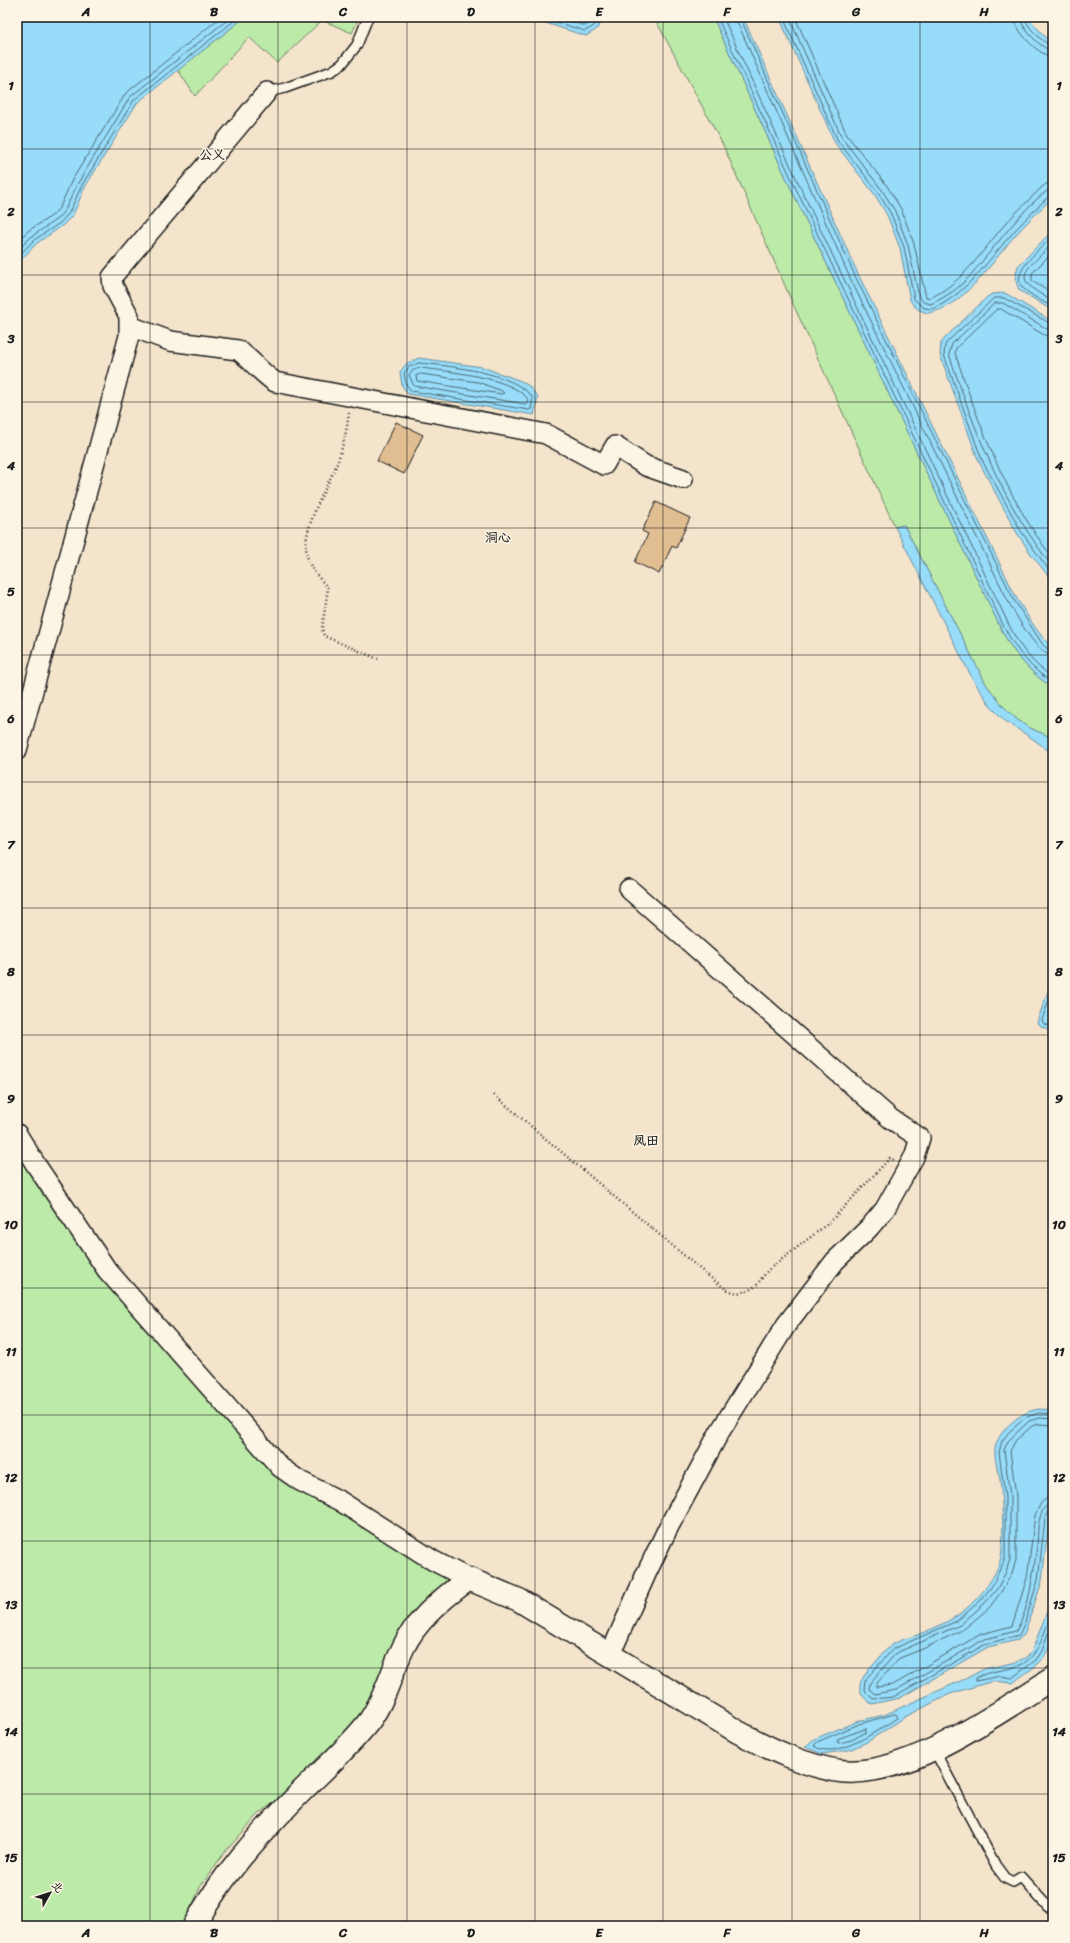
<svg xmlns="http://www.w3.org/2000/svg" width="1070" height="1943" font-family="Sriracha,'LXGW WenKai TC',sans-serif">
  <rect width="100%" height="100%" fill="#f4e4cc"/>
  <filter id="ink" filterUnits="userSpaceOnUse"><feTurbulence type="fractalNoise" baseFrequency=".025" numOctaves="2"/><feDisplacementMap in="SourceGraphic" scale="8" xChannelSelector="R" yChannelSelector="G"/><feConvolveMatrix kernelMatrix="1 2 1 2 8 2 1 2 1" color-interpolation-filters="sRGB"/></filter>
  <g filter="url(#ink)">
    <g fill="#bceaa8" stroke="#6c8362">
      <path d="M245 17H359L352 33 322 20 277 63 249 37 195 96 178 70Z"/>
      <path d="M654 17H713L794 195 1001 629C1013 653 1030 673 1053 688V739C1044 733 1034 731 1025 725 1009 715 997 699 986 684L904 525 895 527 793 304 723 145Z"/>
      <path d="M17 1139 47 1194 284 1477 445 1573 447 1579 372 1702 356 1723 279 1798 258 1815 224 1853 200 1887 184 1926H17Z"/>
    </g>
    <g fill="#97dcf9" stroke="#668fa1">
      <path d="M17 17H245L137 103 85 187 73 215 62 226 37 243 17 264Z"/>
      <path d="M527 17H603L597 29 586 36Z"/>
      <path d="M713 17H743L858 274 1017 599C1028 616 1038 635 1053 648V688C1030 673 1013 653 1001 629L794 195Z"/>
      <path d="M779 17H1028L1045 37 1053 43V197C1039 211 1025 224 1012 239 992 263 961 309 928 313 919 311 915 308 910 300L900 248 887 215 875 195 835 143Z"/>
      <path d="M1053 230V311L1019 290 1015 278 1018 266Z"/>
      <path d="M1005 293 1053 322V582L1031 554 1017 533 979 462 940 355 941 343 945 338 987 297 992 294Z"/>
      <path d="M419 358 482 367 521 381 529 386 538 397 534 415 408 394 402 386 400 372 406 364Z"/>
      <path d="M904 525 986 684C997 699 1009 715 1025 725 1034 731 1044 733 1053 739V754L1033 739 1005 721 991 707 972 678 895 527Z"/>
      <path d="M1053 977V1031L1042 1027 1037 1022Z"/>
      <path d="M1039 1409 1053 1410V1508L1049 1519 1042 1581 1024 1635 1018 1640 988 1647 900 1698 872 1704C850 1690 862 1677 875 1663 880 1657 885 1650 892 1645 899 1640 909 1638 917 1635 930 1630 944 1624 955 1617 966 1610 976 1600 984 1590 991 1581 997 1571 1000 1561 1005 1543 1002 1499 1000 1479 998 1470 994 1459 995 1449 998 1430 1021 1411 1039 1409Z"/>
      <path d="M1053 1596C1053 1617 1056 1648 1038 1664 1030 1671 1021 1676 1013 1683L993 1681 950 1694 905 1717 867 1742 849 1750 822 1754 805 1747 814 1739 858 1721 884 1715 967 1678 984 1669 1017 1662 1028 1656 1032 1651Z"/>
    </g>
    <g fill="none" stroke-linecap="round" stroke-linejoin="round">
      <g stroke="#4d6974" stroke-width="1">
        <path d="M539 17 585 31 594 26 599 17"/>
        <path d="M556 17 585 26 590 23 593 17"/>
        <path d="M717 17 798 193 1004 627C1016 650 1031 669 1053 683"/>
        <path d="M723 17 802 191 1009 625C1019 646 1033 665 1053 677"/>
        <path d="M735 17 850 278 1009 603C1017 616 1037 655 1053 656"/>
        <path d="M740 17 855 276 1014 600 1043 645 1049 650 1053 651"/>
        <path d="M783 17 838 141 878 192 891 214 904 247 914 299 924 308 933 309C967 293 986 263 1010 236 1022 222 1036 209 1049 196L1053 195"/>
        <path d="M789 17 842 138 882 190 895 211 908 245 919 297 923 302 931 304C943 298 955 291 964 282 981 266 1035 190 1053 189"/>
        <path d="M795 17 847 135 887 186 901 209 914 244 926 297 930 298C960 284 979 256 1000 230 1012 216 1027 202 1041 188L1046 184 1053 183"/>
        <path d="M1014 17C1015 31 1039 56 1053 57"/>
        <path d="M1020 17C1021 28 1042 50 1053 51"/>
        <path d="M1025 17C1026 26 1043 44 1053 46"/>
        <path d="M1053 236C1043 247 1008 273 1023 288 1031 296 1044 302 1053 307"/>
        <path d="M17 242 28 231 53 215 60 207 72 180 126 93 221 17"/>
        <path d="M1053 243C1024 273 1008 277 1053 301"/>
        <path d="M17 251 31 237 57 219 65 210 78 183 130 97 231 17"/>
        <path d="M1053 252 1032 273V281L1053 294"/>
        <path d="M17 258 34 240 60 223 69 213 82 185 134 100 239 17"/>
        <path d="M1053 325 1004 298H994L948 341 945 345 944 355 982 460 1021 531 1053 576"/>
        <path d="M1053 331 1047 329 1003 303H995L952 344 949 354C974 429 1003 505 1053 567"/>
        <path d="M1053 337 1044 335 1001 309H997L956 348 955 353C979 424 1006 499 1053 558"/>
        <path d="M419 363C450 366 514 372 533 398L531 409 529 410 411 391 406 384 404 373 409 367Z"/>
        <path d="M420 368C447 371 511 377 528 399L527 403 525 404 414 386 409 375 412 371Z"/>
        <path d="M421 374 478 382 502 391 504 393 501 394 417 381 416 376Z"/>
        <path d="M1053 988 1042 1020 1044 1024 1053 1027"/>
        <path d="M1053 1414 1039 1413 1026 1417 1009 1432 1002 1441 999 1452 1005 1497V1559L992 1586 981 1600 957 1621 893 1649 865 1680 864 1690 873 1699 893 1697 986 1644 1019 1635 1025 1622 1038 1580 1045 1518 1048 1511 1053 1509"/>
        <path d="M1053 1419 1039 1418 1029 1421 1008 1441 1004 1450 1010 1496V1559L1006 1572 997 1589 985 1603 960 1625 896 1653 870 1683 869 1689 875 1694 896 1690 985 1639 1016 1631C1030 1608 1033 1573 1037 1546 1038 1534 1037 1517 1045 1507L1053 1504"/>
        <path d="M1053 1425 1039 1424 1032 1426 1016 1440 1010 1451 1016 1496V1560L1012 1573 1001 1592 989 1608 964 1629 925 1648 900 1658 876 1684V1687L893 1685 981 1634 1012 1626 1027 1578 1035 1515 1041 1503 1046 1499 1053 1498"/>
        <path d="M1053 1609C1045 1628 1040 1658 1018 1666 1004 1671 990 1670 976 1678V1681L1000 1676 1012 1678 1036 1660 1042 1651 1048 1633 1053 1631"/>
        <path d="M895 1714 897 1715V1718C878 1730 836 1761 814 1746L817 1742 859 1724Z"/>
        <path d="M866 1729V1732L852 1740 839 1743 837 1742 838 1739Z"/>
      </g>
    </g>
    <g fill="#e0be92" stroke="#1c1c1c">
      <path d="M396 422 423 435 404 474 377 461Z"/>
      <path d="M656 502 690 518 676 548 672 546 659 574 635 562 648 534 642 531Z"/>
    </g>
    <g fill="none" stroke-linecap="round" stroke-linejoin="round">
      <g stroke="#1c1c1c" stroke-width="12">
        <g id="service">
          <path d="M267 92 285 88 332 71 342 64 357 45 368 17"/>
          <path d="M933 1748 996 1866 1005 1878 1013 1882 1021 1877 1048 1907"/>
        </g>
      </g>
      <g stroke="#1c1c1c" stroke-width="22">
        <g id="minor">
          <path d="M130 326 170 341 238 350C252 360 261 373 275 382L546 434 604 465 615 446 646 466 683 479"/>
          <path d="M17 750 129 336V316L113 286 112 277 267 92"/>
          <path d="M17 1134 36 1165 107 1270 280 1467 300 1481 340 1501 434 1561 469 1579"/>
          <path d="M610 1655 646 1574 668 1528 719 1433 786 1325 835 1261 869 1228 885 1209 914 1157 920 1138 891 1119 629 889"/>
        </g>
      </g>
      <g stroke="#1c1c1c" stroke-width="25">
        <path id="tertiary" d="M194 1926C222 1875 256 1838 297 1796 321 1771 349 1748 370 1720 386 1697 392 1670 404 1646 417 1619 445 1596 469 1579L519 1600 738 1732C770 1749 805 1766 840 1771 907 1779 999 1712 1053 1678"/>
      </g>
      <g stroke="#1c1c1c" stroke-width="2.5" stroke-dasharray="1 3" stroke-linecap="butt">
        <path d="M349 413C347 430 342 450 336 466 326 489 301 530 307 555 309 568 320 579 328 588L322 629 324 636 378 659"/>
        <path d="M494 1095 706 1274 727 1290 737 1293 747 1291 756 1286 768 1270 830 1222 890 1158 894 1160"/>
      </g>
      <use href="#service" stroke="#fcf5e5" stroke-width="9"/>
      <use href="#minor" stroke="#fcf5e5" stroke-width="19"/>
      <use href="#tertiary" stroke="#fcf5e5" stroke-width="22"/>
    </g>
  </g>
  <path fill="none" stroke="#1c1c1c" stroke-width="1" stroke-opacity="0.55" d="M150 17V1926M278 17V1926M407 17V1926M535 17V1926M663 17V1926M792 17V1926M920 17V1926M17 149H1053M17 275H1053M17 402H1053M17 528H1053M17 655H1053M17 782H1053M17 908H1053M17 1035H1053M17 1161H1053M17 1288H1053M17 1415H1053M17 1541H1053M17 1668H1053M17 1794H1053"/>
  <g text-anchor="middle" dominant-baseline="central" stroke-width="3" stroke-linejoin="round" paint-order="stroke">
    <g font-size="13" font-weight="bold" fill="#1c1c1c" stroke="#fcf5e5">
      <text x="212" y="154">公义</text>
      <text x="498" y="537">洞心</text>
      <text x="646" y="1140">凤田</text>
    </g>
  </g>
  <rect width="1070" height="1943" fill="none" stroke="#fcf5e5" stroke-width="44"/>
  <g transform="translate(50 1893) rotate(51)" stroke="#fcf5e5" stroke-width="3" paint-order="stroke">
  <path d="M0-3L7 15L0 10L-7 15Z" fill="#1c1c1c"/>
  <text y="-6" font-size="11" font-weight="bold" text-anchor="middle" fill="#1c1c1c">北</text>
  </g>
  <rect x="22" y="22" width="1026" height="1899" fill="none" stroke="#1c1c1c" stroke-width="1.5"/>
  <g font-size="13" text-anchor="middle" font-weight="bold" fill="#1c1c1c">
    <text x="86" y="16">A</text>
    <text x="214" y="16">B</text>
    <text x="343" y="16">C</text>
    <text x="471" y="16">D</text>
    <text x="599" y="16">E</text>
    <text x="727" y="16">F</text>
    <text x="856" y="16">G</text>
    <text x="984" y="16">H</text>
    <text x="11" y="90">1</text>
    <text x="1059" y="90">1</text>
    <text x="11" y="216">2</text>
    <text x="1059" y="216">2</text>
    <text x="11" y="343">3</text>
    <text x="1059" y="343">3</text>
    <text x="11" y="470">4</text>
    <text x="1059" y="470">4</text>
    <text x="11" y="596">5</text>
    <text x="1059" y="596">5</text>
    <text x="11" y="723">6</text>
    <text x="1059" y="723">6</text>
    <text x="11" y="849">7</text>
    <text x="1059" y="849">7</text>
    <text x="11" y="976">8</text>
    <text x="1059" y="976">8</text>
    <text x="11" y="1103">9</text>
    <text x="1059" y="1103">9</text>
    <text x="11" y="1229">10</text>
    <text x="1059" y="1229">10</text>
    <text x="11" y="1356">11</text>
    <text x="1059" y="1356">11</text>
    <text x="11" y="1482">12</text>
    <text x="1059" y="1482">12</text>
    <text x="11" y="1609">13</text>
    <text x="1059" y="1609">13</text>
    <text x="11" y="1736">14</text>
    <text x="1059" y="1736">14</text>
    <text x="11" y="1862">15</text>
    <text x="1059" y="1862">15</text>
    <text x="86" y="1937">A</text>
    <text x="214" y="1937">B</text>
    <text x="343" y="1937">C</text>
    <text x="471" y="1937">D</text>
    <text x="599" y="1937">E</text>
    <text x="727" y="1937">F</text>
    <text x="856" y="1937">G</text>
    <text x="984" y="1937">H</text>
  </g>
</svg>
